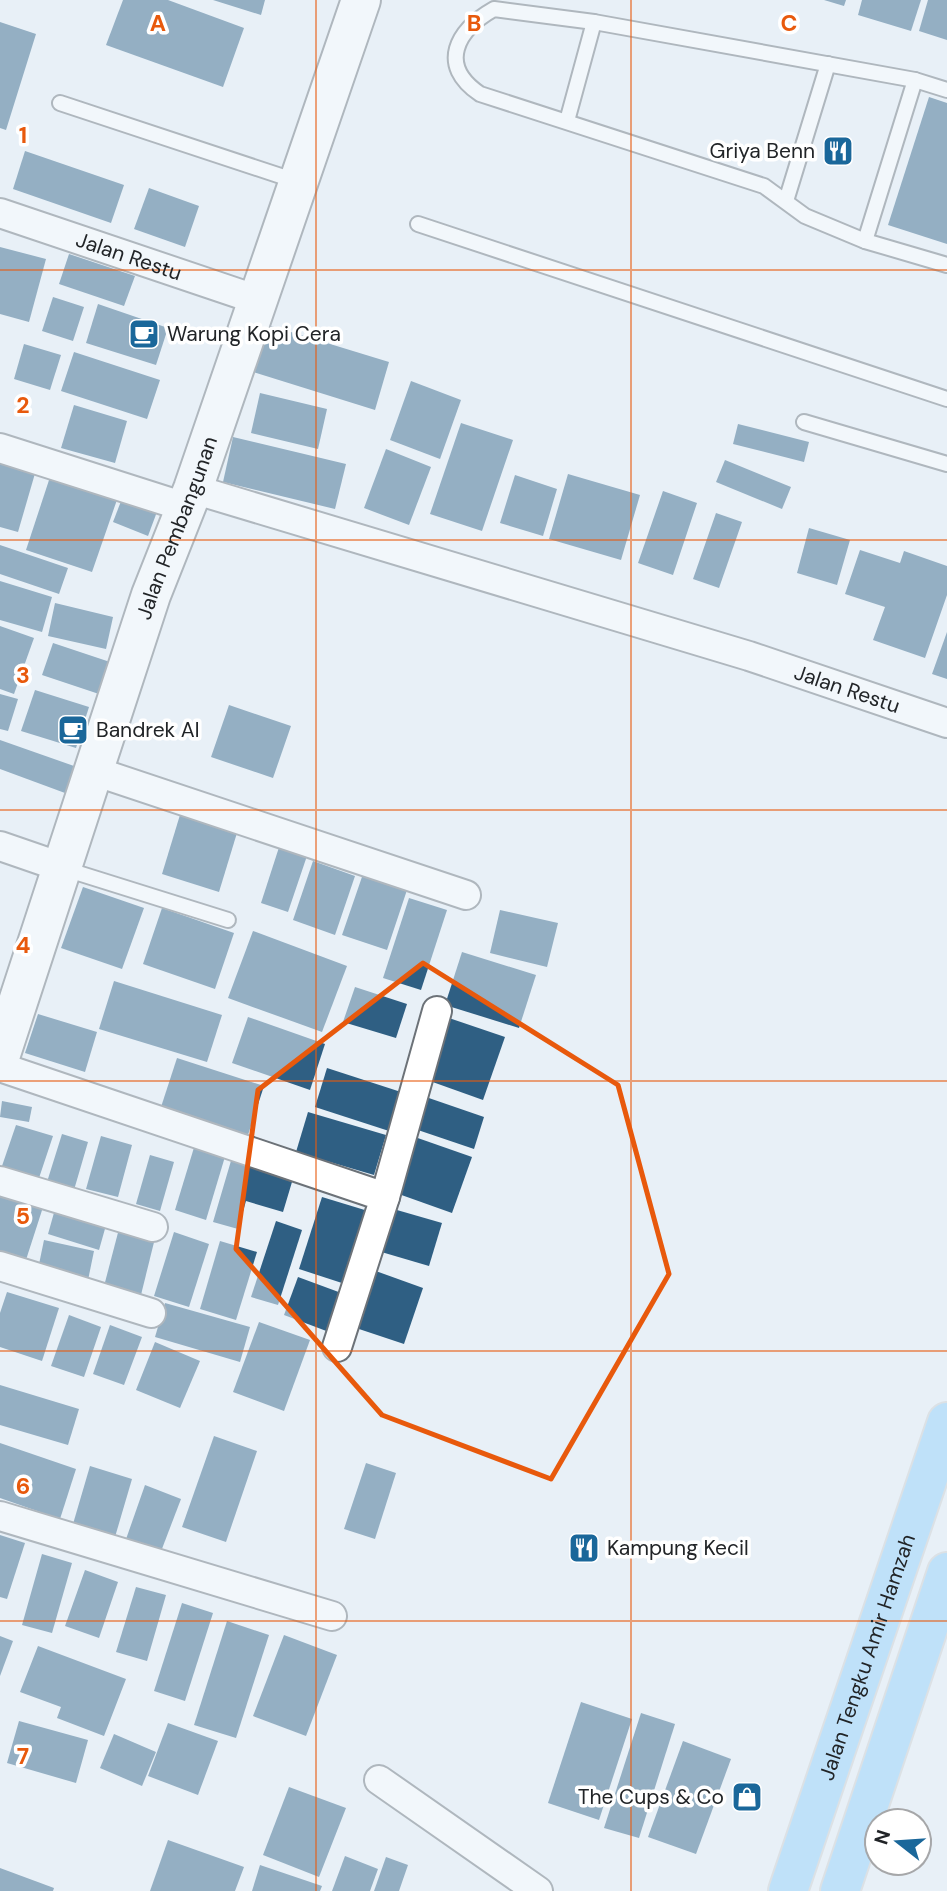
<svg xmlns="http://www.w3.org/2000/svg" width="947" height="1891" font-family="'DM Sans',sans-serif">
  <rect width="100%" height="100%" fill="#e8f0f7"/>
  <g fill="#2f5f83">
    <path d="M123 0H168L244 28 223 87 106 45Z"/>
    <path d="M213 0H265L261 15Z"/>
    <path d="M824 0H846L844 6Z"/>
    <path d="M862 0H921L911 31 858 15Z"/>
    <path d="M928 0H947V40L919 31Z"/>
    <path d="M0 22 36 34 6 130 0 128Z"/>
    <path d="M929 97 947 103V244L888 225Z"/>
    <path d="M25 151 124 185 111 223 13 189Z"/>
    <path d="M149 188 199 206 185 247 134 229Z"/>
    <path d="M0 247 46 259 29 322 0 314Z"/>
    <path d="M69 254 135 276 124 306 59 284Z"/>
    <path d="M53 297 84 307 73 341 42 331Z"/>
    <path d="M98 304 168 328 156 365 86 343Z"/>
    <path d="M268 325 389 362 375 410 253 372Z"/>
    <path d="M24 344 61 355 50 390 14 379Z"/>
    <path d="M74 352 160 380 147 419 61 391Z"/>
    <path d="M411 381 461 400 440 459 390 440Z"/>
    <path d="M260 393 327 409 318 449 251 433Z"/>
    <path d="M74 405 127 421 115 463 61 448Z"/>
    <path d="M461 423 513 440 482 531 430 514Z"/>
    <path d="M738 424 809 442 804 462 733 444Z"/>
    <path d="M233 437 346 464 335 509 223 482Z"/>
    <path d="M386 449 431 467 409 525 364 508Z"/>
    <path d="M0 459 36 470 18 532 0 527Z"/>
    <path d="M725 460 791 487 782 509 716 482Z"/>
    <path d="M52 471 119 494 92 572 26 550Z"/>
    <path d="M568 474 640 495 621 560 549 539Z"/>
    <path d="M515 475 557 489 543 536 500 523Z"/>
    <path d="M663 491 697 503 673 575 638 563Z"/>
    <path d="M123 496 158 509 148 536 113 522Z"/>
    <path d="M716 513 742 522 719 588 693 579Z"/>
    <path d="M809 528 850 540 837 585 797 573Z"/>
    <path d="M0 545 68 568 59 594 0 574Z"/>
    <path d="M860 550 900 563 904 551 947 566V595L925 658 873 640 885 607 845 594Z"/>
    <path d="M0 581 52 597 42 632 0 620Z"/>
    <path d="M55 603 113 617 106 649 48 636Z"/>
    <path d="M0 626 34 638 14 694 0 689Z"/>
    <path d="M947 632V679L932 674Z"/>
    <path d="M53 643 119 665 108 697 42 675Z"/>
    <path d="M35 690 89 707 76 748 21 731Z"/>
    <path d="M0 694 18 699 8 731 0 729Z"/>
    <path d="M229 705 291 726 273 778 211 757Z"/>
    <path d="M0 740 74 766 65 793 0 769Z"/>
    <path d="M183 805 240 823 219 892 162 874Z"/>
    <path d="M282 838 310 847 288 912 261 903Z"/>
    <path d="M313 861 355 876 335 935 293 920Z"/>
    <path d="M364 871 408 887 387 950 342 935Z"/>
    <path d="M83 887 144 908 122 969 61 948Z"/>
    <path d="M409 898 447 910 421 990 383 978Z"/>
    <path d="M162 908 234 933 215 989 143 964Z"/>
    <path d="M500 910 558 923 547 967 490 953Z"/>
    <path d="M253 931 347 966 322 1032 228 998Z"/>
    <path d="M462 952 536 975 519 1028 445 1005Z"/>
    <path d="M114 981 222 1015 207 1062 99 1029Z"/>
    <path d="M355 987 407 1004 396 1038 343 1022Z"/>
    <path d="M38 1014 97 1032 85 1072 25 1053Z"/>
    <path d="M248 1017 325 1044 310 1090 232 1063Z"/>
    <path d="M449 1018 505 1037 483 1100 427 1080Z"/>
    <path d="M177 1058 264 1086 248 1135 161 1107Z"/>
    <path d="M327 1068 401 1092 389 1131 315 1107Z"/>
    <path d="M423 1096 484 1117 474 1149 412 1128Z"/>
    <path d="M2 1101 32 1107 29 1122 0 1117Z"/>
    <path d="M308 1112 386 1135 374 1175 296 1152Z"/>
    <path d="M16 1125 53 1136 39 1178 2 1166Z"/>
    <path d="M62 1134 88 1142 74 1190 47 1182Z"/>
    <path d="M101 1136 132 1145 118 1197 86 1189Z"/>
    <path d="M412 1136 472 1157 452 1213 393 1192Z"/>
    <path d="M196 1141 227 1150 206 1220 175 1210Z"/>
    <path d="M233 1154 295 1172 283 1212 246 1201 238 1229 213 1222Z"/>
    <path d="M150 1155 174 1162 160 1211 136 1204Z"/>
    <path d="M0 1186 45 1201 24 1266 0 1258Z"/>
    <path d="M322 1197 368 1211 345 1284 299 1269Z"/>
    <path d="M57 1202 108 1218 99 1250 48 1234Z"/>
    <path d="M390 1208 442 1223 429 1266 378 1251Z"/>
    <path d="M276 1221 302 1230 278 1305 251 1297Z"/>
    <path d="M120 1225 156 1234 140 1299 103 1290Z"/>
    <path d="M174 1232 209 1244 189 1307 154 1296Z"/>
    <path d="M44 1240 94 1251 87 1285 37 1274Z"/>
    <path d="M220 1241 257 1252 236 1320 200 1309Z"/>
    <path d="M373 1270 423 1288 404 1344 353 1327Z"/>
    <path d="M298 1277 344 1294 329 1332 284 1315Z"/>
    <path d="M7 1292 59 1308 42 1361 0 1347V1313Z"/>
    <path d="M165 1303 250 1327 240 1362 155 1337Z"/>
    <path d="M69 1315 101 1327 84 1377 51 1366Z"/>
    <path d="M259 1322 310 1340 284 1411 233 1392Z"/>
    <path d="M110 1325 142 1337 124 1385 93 1374Z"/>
    <path d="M155 1342 200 1361 180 1408 136 1390Z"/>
    <path d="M0 1385 79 1409 68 1445 0 1425Z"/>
    <path d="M214 1436 257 1451 226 1542 182 1527Z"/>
    <path d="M0 1443 76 1469 60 1519 0 1498Z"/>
    <path d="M366 1463 396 1473 375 1539 344 1529Z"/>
    <path d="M90 1466 132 1479 115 1537 73 1524Z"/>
    <path d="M145 1485 181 1499 160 1554 125 1542Z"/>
    <path d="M0 1535 25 1543 7 1599 0 1597Z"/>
    <path d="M42 1554 72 1563 52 1633 22 1625Z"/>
    <path d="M85 1570 118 1582 99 1638 65 1626Z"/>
    <path d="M136 1587 166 1595 147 1661 116 1652Z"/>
    <path d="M182 1603 213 1613 185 1701 154 1691Z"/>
    <path d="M227 1621 269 1635 236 1738 194 1725Z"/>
    <path d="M284 1635 337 1655 306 1736 253 1716Z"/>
    <path d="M0 1636 13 1641 0 1676Z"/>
    <path d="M38 1646 126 1679 104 1736 57 1718 61 1707 20 1692Z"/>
    <path d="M581 1702 632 1719 599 1820 548 1803Z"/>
    <path d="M641 1713 675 1724 639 1838 604 1828Z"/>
    <path d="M19 1721 88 1740 76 1783 7 1763Z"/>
    <path d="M168 1723 218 1741 198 1795 148 1776Z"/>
    <path d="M114 1734 156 1752 142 1786 100 1768Z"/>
    <path d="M683 1741 731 1759 696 1854 648 1837Z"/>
    <path d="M289 1787 346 1808 319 1877 263 1855Z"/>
    <path d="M168 1840 244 1867 235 1891H150Z"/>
    <path d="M345 1856 378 1869 370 1891H332Z"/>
    <path d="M386 1857 408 1865 399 1891H374Z"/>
    <path d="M260 1865 322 1886 320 1891H252Z"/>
    <path d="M0 1868 54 1888 53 1891H0Z"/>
  </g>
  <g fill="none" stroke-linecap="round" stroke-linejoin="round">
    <g stroke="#6c7278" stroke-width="18">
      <g id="lane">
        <path d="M915 80 865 241 947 265"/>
        <path d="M60 103 299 182"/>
        <path d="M567 121 594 22"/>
        <path d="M786 201 828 64"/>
        <path d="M418 224 947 399"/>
        <path d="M865 241 805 216 764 186 480 94C437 65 457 30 494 9L594 22 915 80 947 90"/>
        <path d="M804 422 947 464"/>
        <path d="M62 868 228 920"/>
      </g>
    </g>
    <g stroke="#6c7278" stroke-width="32">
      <g id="street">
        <path id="s1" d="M0 213 258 300"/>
        <path d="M0 448 185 507"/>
        <path id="s2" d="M193 489 749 656 947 723"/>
        <path d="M94 771 466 895"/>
        <path d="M0 846 61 867"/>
        <path d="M0 1067 385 1197 337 1347"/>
        <path d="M0 1181 153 1227"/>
        <path d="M385 1197 437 1011"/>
        <path d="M0 1266 151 1313"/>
        <path d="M0 1516 332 1616"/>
        <path d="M379 1780 538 1891"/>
      </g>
    </g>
    <g stroke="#6c7278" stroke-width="42">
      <g id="secondary">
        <path id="s3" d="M0 1057 151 595 193 489 361 0"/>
      </g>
    </g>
    <g stroke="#cecfcf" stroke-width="42">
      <g id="primary">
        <path id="s4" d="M788 1891 947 1422"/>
        <path d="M840 1891 947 1572"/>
      </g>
    </g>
    <use href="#lane" stroke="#fff" stroke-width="14"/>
    <use href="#street" stroke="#fff" stroke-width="28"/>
    <use href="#secondary" stroke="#fff" stroke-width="38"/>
    <use href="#primary" stroke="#8fcefb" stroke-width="38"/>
  </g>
  <path d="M0 0H947V1891H0ZM423 963 618 1085 669 1274 551 1479 382 1415 236 1249 258 1090Z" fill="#e8f0f7" fill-opacity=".55" fill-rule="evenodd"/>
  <path fill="none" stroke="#e8590c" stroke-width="5" stroke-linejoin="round" d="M423 963 618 1085 669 1274 551 1479 382 1415 236 1249 258 1090Z"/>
  <path fill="none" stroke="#e8590c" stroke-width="2" stroke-opacity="0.55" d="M316 0V1891M631 0V1891M0 270H947M0 540H947M0 810H947M0 1081H947M0 1351H947M0 1621H947"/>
  <defs>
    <g id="restaurant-square" transform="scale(1.575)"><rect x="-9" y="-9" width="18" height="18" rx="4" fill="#1a679a" stroke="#fff"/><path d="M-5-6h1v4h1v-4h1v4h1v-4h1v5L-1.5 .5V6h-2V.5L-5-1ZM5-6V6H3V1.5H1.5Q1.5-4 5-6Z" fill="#fff"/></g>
    <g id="cafe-square" transform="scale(1.575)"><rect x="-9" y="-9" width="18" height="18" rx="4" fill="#1a679a" stroke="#fff"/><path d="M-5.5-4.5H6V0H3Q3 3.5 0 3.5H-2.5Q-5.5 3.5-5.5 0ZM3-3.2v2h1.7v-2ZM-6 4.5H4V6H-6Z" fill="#fff"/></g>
    <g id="shop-square" transform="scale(1.575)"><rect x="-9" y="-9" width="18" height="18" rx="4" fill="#1a679a" stroke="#fff"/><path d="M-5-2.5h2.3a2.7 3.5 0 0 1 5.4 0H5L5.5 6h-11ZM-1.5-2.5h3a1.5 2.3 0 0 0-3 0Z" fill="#fff"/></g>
  </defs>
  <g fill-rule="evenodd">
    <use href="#restaurant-square" x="838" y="151"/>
    <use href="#cafe-square" x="144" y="334"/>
    <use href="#cafe-square" x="73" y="730"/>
    <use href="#restaurant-square" x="584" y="1548"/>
    <use href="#shop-square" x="747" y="1797"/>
  </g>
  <g text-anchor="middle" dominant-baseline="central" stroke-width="7" stroke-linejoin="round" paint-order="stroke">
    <g font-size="21" fill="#212427" stroke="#fff" text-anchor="start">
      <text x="815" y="151" text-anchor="end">Griya Benn</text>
      <text x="167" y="334">Warung Kopi Cera</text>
      <text x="96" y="730">Bandrek Al</text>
      <text x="607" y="1548">Kampung Kecil</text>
      <text x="724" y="1797" text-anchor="end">The Cups &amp; Co</text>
    </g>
    <g font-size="21" fill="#212427" stroke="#fff">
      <text stroke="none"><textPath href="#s1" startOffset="136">Jalan Restu</textPath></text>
      <text stroke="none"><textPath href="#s3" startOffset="558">Jalan Pembangunan</textPath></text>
      <text stroke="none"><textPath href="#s2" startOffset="684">Jalan Restu</textPath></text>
      <text stroke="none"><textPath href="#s4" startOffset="247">Jalan Tengku Amir Hamzah</textPath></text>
    </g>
  </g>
  <g font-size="23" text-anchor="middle" font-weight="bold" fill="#e8590c" stroke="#fff" stroke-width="7" stroke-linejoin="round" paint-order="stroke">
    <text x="158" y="31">A</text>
    <text x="474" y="31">B</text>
    <text x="789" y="31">C</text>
    <text x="23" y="143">1</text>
    <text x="23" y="413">2</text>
    <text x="23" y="683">3</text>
    <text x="23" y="953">4</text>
    <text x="23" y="1224">5</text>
    <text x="23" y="1494">6</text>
    <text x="23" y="1764">7</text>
  </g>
  <g transform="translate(898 1842) rotate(287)"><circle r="33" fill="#ffffff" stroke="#a6a7a9" stroke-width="2"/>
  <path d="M0-5L12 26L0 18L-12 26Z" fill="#1a679a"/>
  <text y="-10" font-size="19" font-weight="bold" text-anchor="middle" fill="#212427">N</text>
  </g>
</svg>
